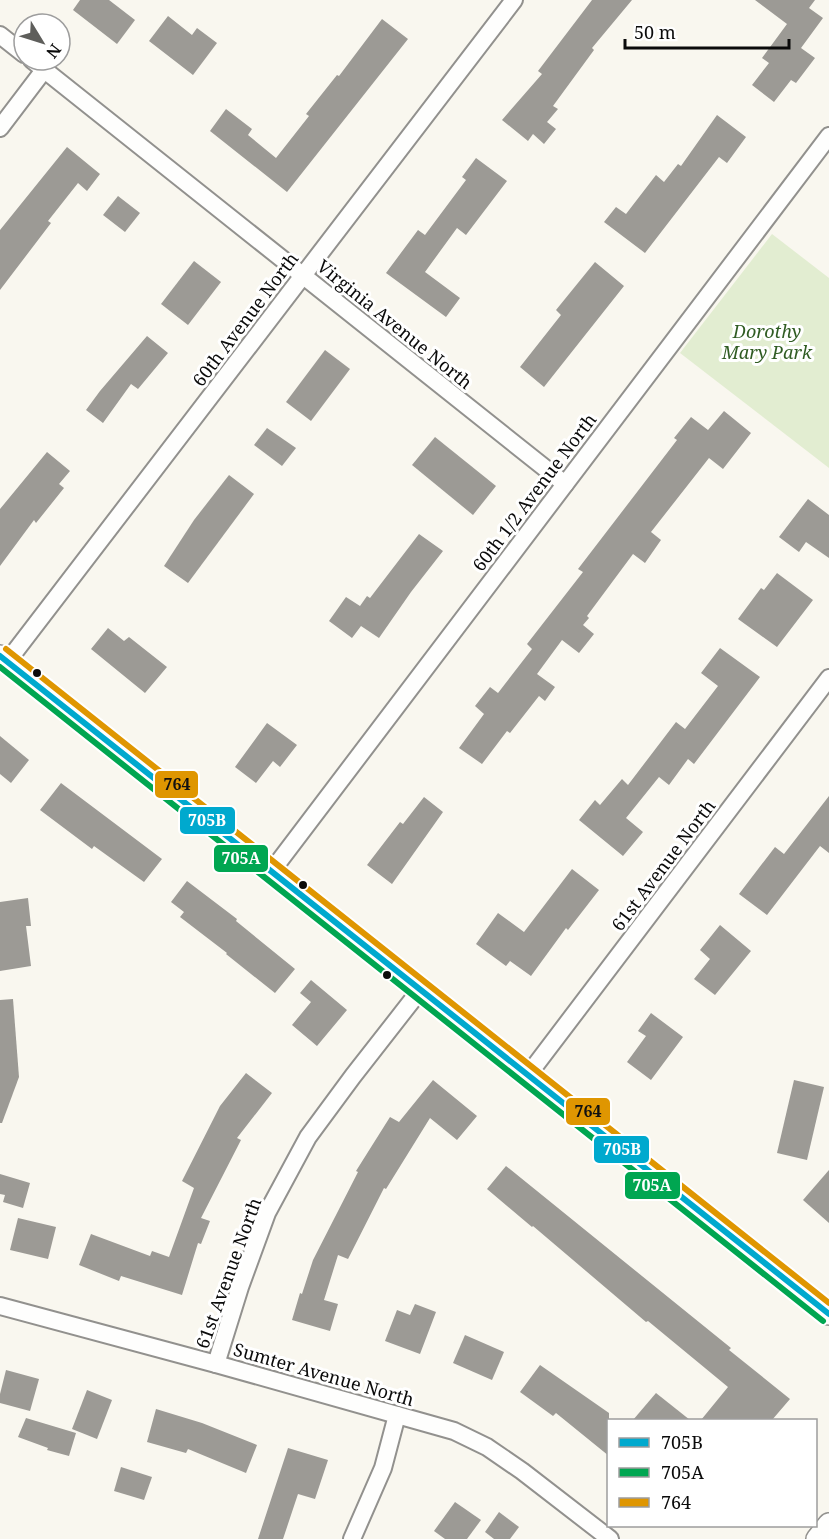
<svg xmlns="http://www.w3.org/2000/svg" width="829" height="1539" font-family="'Noto Serif',serif">
  <rect width="100%" height="100%" fill="#f9f7ef"/>
  <path fill="#e2edd1" d="M772 234 829 278V468L680 353Z"/>
  <g fill="#9c9a95">
    <path d="M80 0H109L135 20 117 44 73 10Z"/>
    <path d="M592 0H632L592 48 594 50 553 106 558 109 547 122 556 129 544 144 533 134 528 141 502 120 542 74 538 71Z"/>
    <path d="M755 0H815L809 8 823 18 801 48 815 58 796 83 791 80 774 102 752 85 769 63 762 58 787 24Z"/>
    <path d="M168 16 192 35 197 28 217 43 193 75 149 41Z"/>
    <path d="M382 19 408 39 287 192 210 131 226 109 252 129 248 135 276 158 309 116 306 114 337 75 339 76Z"/>
    <path d="M717 115 746 137 727 163 719 157 645 253 604 222 616 207 626 214 656 175 664 182 678 164 681 166Z"/>
    <path d="M67 147 100 174 87 191 78 183 48 221 51 223 0 290V230Z"/>
    <path d="M476 158 507 181 466 235 457 228 425 272 460 298 446 317 386 273 418 230 425 235 466 180 462 177Z"/>
    <path d="M118 196 140 213 125 232 103 215Z"/>
    <path d="M194 261 221 282 188 325 161 304Z"/>
    <path d="M595 262 624 286 544 387 520 367 561 315 556 310Z"/>
    <path d="M147 336 168 353 138 389 131 384 103 423 86 410 100 391Z"/>
    <path d="M325 350 350 369 311 421 286 402Z"/>
    <path d="M724 411 751 433 723 469 709 458 651 532 661 540 645 563 633 554 587 616 589 618 583 625 594 634 579 653 562 640 537 674 555 687 545 701 539 696 510 733 507 731 482 764 459 748 484 714 475 706 490 687 498 693 532 649 527 644 583 572 578 569 677 440 674 438 691 417 708 430Z"/>
    <path d="M267 428 296 448 282 466 254 445Z"/>
    <path d="M435 437 496 486 473 515 412 465Z"/>
    <path d="M47 452 70 471 59 484 64 488 36 523 34 520 0 566V509Z"/>
    <path d="M229 475 254 494 188 583 164 566 194 520Z"/>
    <path d="M808 499 829 515V558L806 542 799 552 779 537Z"/>
    <path d="M419 534 443 551 411 592 379 638 361 626 352 638 329 621 346 597 360 606 367 596 370 598Z"/>
    <path d="M777 573 813 600 777 647 738 619 761 588 764 590Z"/>
    <path d="M108 628 124 641 129 637 167 667 145 693 91 649Z"/>
    <path d="M720 648 760 677 694 764 688 759 669 785 659 777 626 818 643 832 623 856 579 820 595 800 600 805 622 779 628 785 676 722 685 729 718 686 701 673Z"/>
    <path d="M267 723 297 745 280 767 273 761 256 783 235 767Z"/>
    <path d="M0 736 29 760 11 783 0 774Z"/>
    <path d="M61 783 162 859 144 882 94 846 92 849 40 810Z"/>
    <path d="M829 796V853L820 846 767 915 739 894 775 847 784 854Z"/>
    <path d="M424 797 443 812 392 884 367 865 400 822 403 824Z"/>
    <path d="M572 869 599 890 568 930 566 928 531 976 510 961 506 966 476 944 498 913 524 932Z"/>
    <path d="M187 881 237 919 236 921 295 969 275 993 226 954 227 953 180 917 184 912 171 902Z"/>
    <path d="M28 898 31 926H26L31 966 0 971V902Z"/>
    <path d="M720 925 751 951 715 995 694 979 710 959 700 950Z"/>
    <path d="M311 980 347 1010 317 1046 292 1025 311 1002 300 993Z"/>
    <path d="M13 999 19 1077 2 1123H0V1000Z"/>
    <path d="M651 1013 683 1037 651 1080 627 1062 646 1036 638 1031Z"/>
    <path d="M246 1073 272 1093 237 1138 241 1140 201 1218 210 1221 201 1244 198 1243 182 1295 121 1276 119 1281 79 1265 91 1234 150 1256 152 1251 169 1257 194 1188 182 1181 220 1106Z"/>
    <path d="M433 1080 477 1116 457 1140 430 1118 386 1189 384 1188 348 1259 338 1255 324 1300 338 1304 330 1331 292 1320 300 1293 302 1294 313 1260 358 1172 356 1171 390 1117 399 1122Z"/>
    <path d="M794 1080 824 1087 807 1160 777 1153Z"/>
    <path d="M506 1166 731 1348 729 1350 790 1399 772 1420H701L728 1387 648 1321 646 1322 533 1226 532 1227 487 1189Z"/>
    <path d="M829 1170V1223L803 1200Z"/>
    <path d="M0 1174 30 1183 23 1208 3 1202 5 1195 0 1194Z"/>
    <path d="M18 1218 56 1227 48 1259 10 1250Z"/>
    <path d="M415 1304 436 1312 420 1354 385 1341 397 1310 410 1315Z"/>
    <path d="M465 1335 504 1352 492 1380 453 1363Z"/>
    <path d="M540 1365 609 1413V1456L556 1413 553 1416 520 1392Z"/>
    <path d="M6 1370 39 1379 30 1411 0 1403V1394Z"/>
    <path d="M87 1390 112 1400 97 1439 72 1429Z"/>
    <path d="M656 1393 690 1420H633Z"/>
    <path d="M156 1409 202 1423 257 1445 246 1473 188 1449 186 1453 147 1442Z"/>
    <path d="M26 1418 76 1433 69 1456 47 1450 48 1448 18 1437Z"/>
    <path d="M288 1448 328 1460 315 1499 298 1494 283 1539H258Z"/>
    <path d="M121 1467 152 1477 144 1500 114 1491Z"/>
    <path d="M455 1502 481 1520 467 1539H445L434 1531Z"/>
    <path d="M499 1512 519 1527 510 1539H494L485 1532Z"/>
  </g>
  <g fill="none" stroke-linecap="round" stroke-linejoin="round">
    <g stroke="#92918e" stroke-width="20">
      <g id="minor">
        <path d="M0 35 24 54"/>
        <path d="M32 60 565 484"/>
        <path d="M0 128 44 70"/>
        <path d="M7 662 514 0"/>
        <path d="M271 872 829 136"/>
        <path d="M528 1075 829 678"/>
        <path d="M0 1306 216 1364 454 1431 487 1447 522 1471 610 1539"/>
        <path d="M216 1364 240 1287 267 1213 308 1137 353 1076 421 989"/>
        <path d="M352 1539 383 1468 397 1415"/>
      </g>
    </g>
    <g stroke="#92918e" stroke-width="24">
      <g id="tertiary">
        <path d="M0 656 829 1314"/>
        <path d="M817 1539 829 1524"/>
      </g>
    </g>
    <use href="#minor" stroke="#fefefd" stroke-width="16"/>
    <use href="#tertiary" stroke="#fefefd" stroke-width="21"/>
    <g stroke="#fff" stroke-width="10">
      <path id="bus-1" d="M0 656 829 1314"/>
    </g>
    <g stroke="#fff" stroke-width="10">
      <path id="bus-2" d="M0 667 823 1321"/>
    </g>
    <g stroke="#fff" stroke-width="10">
      <path id="bus-3" d="M6 649 829 1303"/>
    </g>
    <use href="#bus-1" stroke="#00a9ce" stroke-width="6"/>
    <use href="#bus-2" stroke="#00a651" stroke-width="6"/>
    <use href="#bus-3" stroke="#df9601" stroke-width="6"/>
  </g>
  <g fill="#0b0b0b" stroke="#fff" stroke-width="2">
    <circle cx="37" cy="673" r="5"/>
    <circle cx="303" cy="885" r="5"/>
    <circle cx="387" cy="975" r="5"/>
  </g>
  <g text-anchor="middle" dominant-baseline="central" stroke-width="6" stroke-linejoin="round" paint-order="stroke">
    <g font-size="18" fill="#0b0b0b" stroke="#fff">
      <text transform="translate(245 319) rotate(-53)">60th Avenue North</text>
      <text transform="translate(395 324) rotate(39)">Virginia Avenue North</text>
      <text transform="translate(534 492) rotate(-53)">60th 1/2 Avenue North</text>
      <text transform="translate(663 865) rotate(-53)">61st Avenue North</text>
      <text transform="translate(228 1273) rotate(-70)">61st Avenue North</text>
      <text transform="translate(324 1374) rotate(16)">Sumter Avenue North</text>
    </g>
    <g font-size="18" font-style="italic" fill="#305c23" stroke="#fff">
      <text x="767" y="331">Dorothy<tspan x="767" dy="21">Mary Park</tspan></text>
    </g>
  </g>
  <g stroke="#fff" stroke-width="2">
    <rect x="154" y="770" width="45" height="29" rx="6" fill="#df9601"/>
    <rect x="179" y="806" width="57" height="29" rx="6" fill="#00a9ce"/>
    <rect x="213" y="844" width="56" height="29" rx="6" fill="#00a651"/>
    <rect x="565" y="1097" width="46" height="29" rx="6" fill="#df9601"/>
    <rect x="593" y="1135" width="57" height="29" rx="6" fill="#00a9ce"/>
    <rect x="624" y="1171" width="57" height="29" rx="6" fill="#00a651"/>
  </g>
  <g font-size="16" text-anchor="middle" font-weight="bold" fill="#fff">
    <text x="207" y="826">705B</text>
    <text x="241" y="864">705A</text>
    <text x="622" y="1155">705B</text>
    <text x="652" y="1191">705A</text>
  </g>
  <g font-size="16" text-anchor="middle" font-weight="bold" fill="#111">
    <text x="177" y="790">764</text>
    <text x="588" y="1117">764</text>
  </g>
  <rect x="607" y="1419" width="210" height="108" fill="#ffffff" stroke="#9d9d9d" stroke-width="1.5"/>
  <rect x="619" y="1438" width="30" height="9" fill="#00a9ce" stroke="#9d9d9d" stroke-width="1.5"/>
  <text x="661" y="1449" font-size="18" fill="#0b0b0b">705B</text>
  <rect x="619" y="1468" width="30" height="9" fill="#00a651" stroke="#9d9d9d" stroke-width="1.5"/>
  <text x="661" y="1479" font-size="18" fill="#0b0b0b">705A</text>
  <rect x="619" y="1498" width="30" height="9" fill="#df9601" stroke="#9d9d9d" stroke-width="1.5"/>
  <text x="661" y="1509" font-size="18" fill="#0b0b0b">764</text>
  <g transform="translate(42 42) rotate(128)"><circle r="28" fill="#ffffff" stroke="#9d9d9d" stroke-width="1.5"/>
  <path d="M0-4.5L10 22L0 15L-10 22Z" fill="#5e5e5b"/>
  <text y="-9" font-size="16" font-weight="bold" text-anchor="middle" fill="#0b0b0b">N</text>
  </g>
  <path d="M625 39v9h164v-9" fill="none" stroke="#0b0b0b" stroke-width="3"/>
  <text x="634" y="39" font-size="18" fill="#0b0b0b" stroke="#ffffff" stroke-width="4.5" paint-order="stroke">50 m</text>
</svg>
